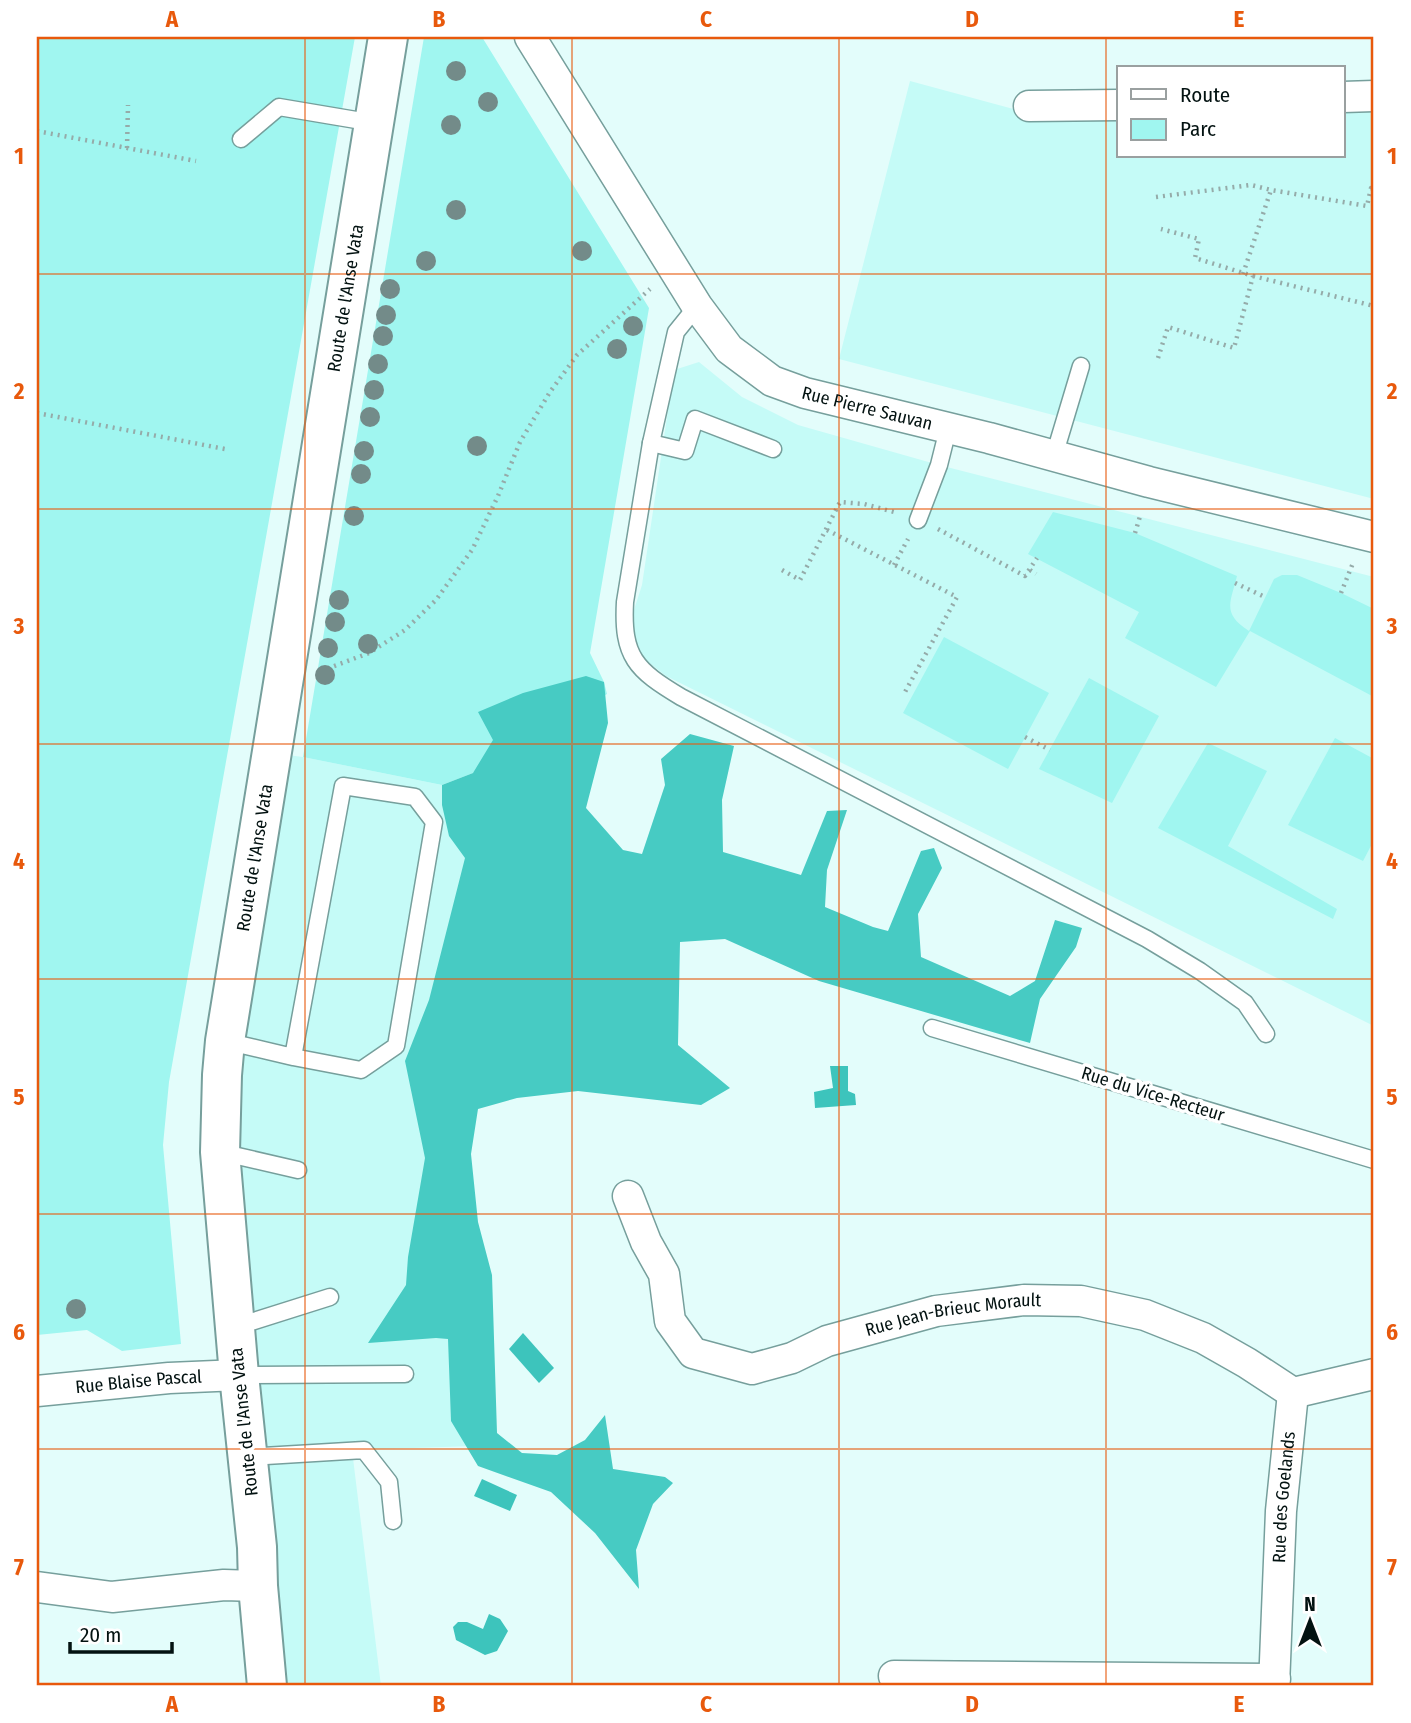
<svg xmlns="http://www.w3.org/2000/svg" width="1411" height="1723" font-family="'Fira Sans Condensed',sans-serif">
  <rect width="100%" height="100%" fill="#e3fdfb"/>
  <g fill="#c5fbf7">
    <path d="M910 81 1036 115 1119 113V156H1343V107L1374 106V499L839 359Z"/>
    <path d="M699 362 742 397 798 425 939 465 1374 577V1026L666 676 643 658 631 638 632 616 642 585 674 370Z"/>
    <path d="M272 753 303 757 556 808 460 1092 475 1446 352 1450 381 1686H267L220 1152Z"/>
  </g>
  <g fill="#a0f6f0">
    <path d="M37 37H355L169 1082 163 1145 181 1344 122 1351 87 1330 37 1335Z"/>
    <path d="M424 37H482L649 308 590 653 604 682 607 694 473 773 442 785 303 757Z"/>
    <path d="M1053 512 1135 533 1237 576C1231 602 1221 613 1249 631L1274 579 1282 575H1297L1341 593 1374 609V697L1250 631 1216 687 1125 638 1139 612 1028 554Z"/>
    <path d="M944 637 1049 693 1008 769 903 713Z"/>
    <path d="M1089 678 1159 716 1112 803 1039 769Z"/>
    <path d="M1335 738 1374 759V840L1363 861 1288 825Z"/>
    <path d="M1208 743 1267 771 1228 846 1337 909 1333 919 1158 828Z"/>
  </g>
  <path fill="#47cbc3" d="M586 676 604 682 608 723 586 808 623 850 642 854 665 785 661 759 690 734 734 746 722 800 723 852 801 875 827 811 847 810 827 870 825 907 873 927 888 931 921 851 934 848 942 868 918 914 921 957 1010 996 1035 981 1055 920 1082 928 1076 947 1040 999 1030 1043 819 981 725 939 680 942 678 1045 730 1088 701 1105 578 1091 517 1098 478 1109 471 1154 478 1222 492 1275 497 1433 522 1453 557 1455 585 1440 605 1415 613 1469 665 1477 673 1483 653 1504 636 1550 639 1589 595 1533 551 1492 478 1466 451 1421 448 1339 436 1338 368 1343 406 1285 408 1257 425 1158 405 1061 429 1000 465 858 449 836 442 805V785L473 773 493 740 478 712 523 693Z"/>
  <g fill="#3dc4bc">
    <path d="M830 1066H848V1091L855 1094 856 1105 815 1108 814 1092 833 1088Z"/>
    <path d="M523 1333 554 1368 539 1383 509 1349Z"/>
    <path d="M482 1479 517 1495 510 1511 474 1496Z"/>
    <path d="M489 1614 500 1619 508 1631 497 1651 485 1655 456 1640 453 1627 458 1622H467L483 1629Z"/>
  </g>
  <g fill="none" stroke-linecap="round" stroke-linejoin="round">
    <g stroke="#769f9c" stroke-width="19">
      <g id="lane">
        <path d="M241 139 279 107 374 123"/>
        <path d="M697 306 676 332 651 443 625 602C622 657 636 670 681 697L1147 939 1200 971 1245 1003 1266 1034"/>
        <path d="M651 443 685 451 695 419 773 449"/>
        <path d="M1054 456 1081 366"/>
        <path d="M918 520 939 465 948 429"/>
        <path d="M932 1028 1374 1160"/>
        <path d="M225 1041 293 1057 343 786 415 797 434 822 396 1046 361 1070 293 1057"/>
        <path d="M220 1152 298 1170"/>
        <path d="M235 1327 330 1297"/>
        <path d="M239 1375 405 1374"/>
        <path d="M248 1457 364 1450 389 1482 393 1521"/>
      </g>
    </g>
    <g stroke="#769f9c" stroke-width="33">
      <g id="street">
        <path id="s1" d="M530 37 697 306 729 349 772 381 805 393 989 438 1149 482 1374 537"/>
        <path d="M1343 97 1374 96"/>
        <path d="M1029 106 1119 105"/>
        <path id="s2" d="M628 1196 646 1242 664 1274 670 1321 693 1353 752 1369 792 1358 827 1341 936 1311 1024 1300 1081 1301 1145 1315 1203 1338 1247 1363 1293 1393 1374 1374"/>
        <path id="s3" d="M37 1391 169 1378 239 1375"/>
        <path d="M37 1587 112 1597 224 1585 258 1586"/>
        <path d="M894 1676 1275 1679"/>
        <path id="s4" d="M1274 1686 1281 1511 1293 1393"/>
      </g>
    </g>
    <g stroke="#769f9c" stroke-width="42">
      <g id="primary">
        <path id="s5" d="M267 1686 258 1586 257 1547 239 1375 220 1152 222 1075 225 1041 388 37"/>
      </g>
    </g>
    <g stroke="#95aba9" stroke-width="4.5" stroke-dasharray="2 5" stroke-linecap="butt">
      <path d="M37 131 196 161"/>
      <path d="M127 148 128 105"/>
      <path d="M1156 197 1251 185 1271 190 1367 206 1371 188 1374 189"/>
      <path d="M1243 274 1271 190"/>
      <path d="M1253 276 1374 306"/>
      <path d="M1158 358 1168 327 1234 348 1253 276 1195 258 1199 239 1161 229"/>
      <path d="M37 413 225 449"/>
      <path d="M938 529 1025 576 1037 558"/>
      <path d="M827 530 957 597 905 692"/>
      <path d="M1135 533 1141 513"/>
      <path d="M894 565 908 539"/>
      <path d="M782 570 800 580 840 502 864 504 894 512"/>
      <path d="M1030 570 1036 574"/>
      <path d="M1235 583 1265 597"/>
      <path d="M1341 593 1353 563"/>
      <path d="M321 671 369 653 405 630 436 600 472 550 498 496 520 442 550 392 577 355 650 289"/>
      <path d="M1025 737 1050 750"/>
    </g>
    <use href="#lane" stroke="#fff" stroke-width="16"/>
    <use href="#street" stroke="#fff" stroke-width="30"/>
    <use href="#primary" stroke="#fff" stroke-width="38"/>
  </g>
  <g fill="#738b89">
    <circle cx="456" cy="71" r="10"/>
    <circle cx="488" cy="102" r="10"/>
    <circle cx="451" cy="125" r="10"/>
    <circle cx="456" cy="210" r="10"/>
    <circle cx="582" cy="251" r="10"/>
    <circle cx="426" cy="261" r="10"/>
    <circle cx="390" cy="289" r="10"/>
    <circle cx="386" cy="315" r="10"/>
    <circle cx="633" cy="326" r="10"/>
    <circle cx="383" cy="336" r="10"/>
    <circle cx="617" cy="349" r="10"/>
    <circle cx="378" cy="364" r="10"/>
    <circle cx="374" cy="390" r="10"/>
    <circle cx="370" cy="417" r="10"/>
    <circle cx="477" cy="446" r="10"/>
    <circle cx="364" cy="451" r="10"/>
    <circle cx="361" cy="474" r="10"/>
    <circle cx="354" cy="516" r="10"/>
    <circle cx="339" cy="600" r="10"/>
    <circle cx="335" cy="622" r="10"/>
    <circle cx="368" cy="644" r="10"/>
    <circle cx="328" cy="648" r="10"/>
    <circle cx="325" cy="675" r="10"/>
    <circle cx="76" cy="1309" r="10"/>
  </g>
  <path fill="none" stroke="#e8590c" stroke-width="2" stroke-opacity="0.55" d="M305 37V1686M572 37V1686M839 37V1686M1106 37V1686M37 274H1374M37 509H1374M37 744H1374M37 979H1374M37 1214H1374M37 1449H1374"/>
  <g text-anchor="middle" dominant-baseline="central" stroke-width="7" stroke-linejoin="round" paint-order="stroke">
    <g font-size="18" fill="#031211" stroke="#fff">
      <text stroke="none"><textPath href="#s5" startOffset="1400">Route de l'Anse Vata</textPath></text>
      <text stroke="none"><textPath href="#s1" startOffset="523">Rue Pierre Sauvan</textPath></text>
      <text stroke="none"><textPath href="#s5" startOffset="833">Route de l'Anse Vata</textPath></text>
      <text transform="translate(1153 1094) rotate(17)">Rue du Vice-Recteur</text>
      <text stroke="none"><textPath href="#s2" startOffset="444">Rue Jean-Brieuc Morault</textPath></text>
      <text stroke="none"><textPath href="#s3" startOffset="102">Rue Blaise Pascal</textPath></text>
      <text transform="translate(244 1422) rotate(-96)">Route de l'Anse Vata</text>
      <text stroke="none"><textPath href="#s4" startOffset="189">Rue des Goelands</textPath></text>
    </g>
  </g>
  <rect width="1411" height="1723" fill="none" stroke="#ffffff" stroke-width="77"/>
  <rect x="1117" y="66" width="228" height="91" fill="#ffffff" stroke="#9aa0a0" stroke-width="2"/>
  <rect x="1131" y="89" width="35" height="10" fill="#ffffff" stroke="#9aa0a0" stroke-width="2"/>
  <text x="1180" y="102" font-size="21" fill="#031211">Route</text>
  <rect x="1131" y="119" width="35" height="21" fill="#a0f6f0" stroke="#9aa0a0" stroke-width="2"/>
  <text x="1180" y="136" font-size="21" fill="#031211">Parc</text>
  <g transform="translate(1310 1621)" stroke="#ffffff" stroke-width="5" paint-order="stroke">
  <path d="M0-5L12 26L0 18L-12 26Z" fill="#031211"/>
  <text y="-10" font-size="19" font-weight="bold" text-anchor="middle" fill="#031211">N</text>
  </g>
  <path d="M70 1642v10h102v-10" fill="none" stroke="#031211" stroke-width="3.5"/>
  <text x="80" y="1642" font-size="21" fill="#031211" stroke="#ffffff" stroke-width="5" paint-order="stroke">20 m</text>
  <rect x="38" y="38" width="1334" height="1646" fill="none" stroke="#e8590c" stroke-width="2.5"/>
  <g font-size="23" text-anchor="middle" font-weight="bold" fill="#e8590c">
    <text x="172" y="27">A</text>
    <text x="439" y="27">B</text>
    <text x="706" y="27">C</text>
    <text x="972" y="27">D</text>
    <text x="1239" y="27">E</text>
    <text x="19" y="164">1</text>
    <text x="1392" y="164">1</text>
    <text x="19" y="399">2</text>
    <text x="1392" y="399">2</text>
    <text x="19" y="634">3</text>
    <text x="1392" y="634">3</text>
    <text x="19" y="869">4</text>
    <text x="1392" y="869">4</text>
    <text x="19" y="1105">5</text>
    <text x="1392" y="1105">5</text>
    <text x="19" y="1340">6</text>
    <text x="1392" y="1340">6</text>
    <text x="19" y="1575">7</text>
    <text x="1392" y="1575">7</text>
    <text x="172" y="1712">A</text>
    <text x="439" y="1712">B</text>
    <text x="706" y="1712">C</text>
    <text x="972" y="1712">D</text>
    <text x="1239" y="1712">E</text>
  </g>
</svg>
